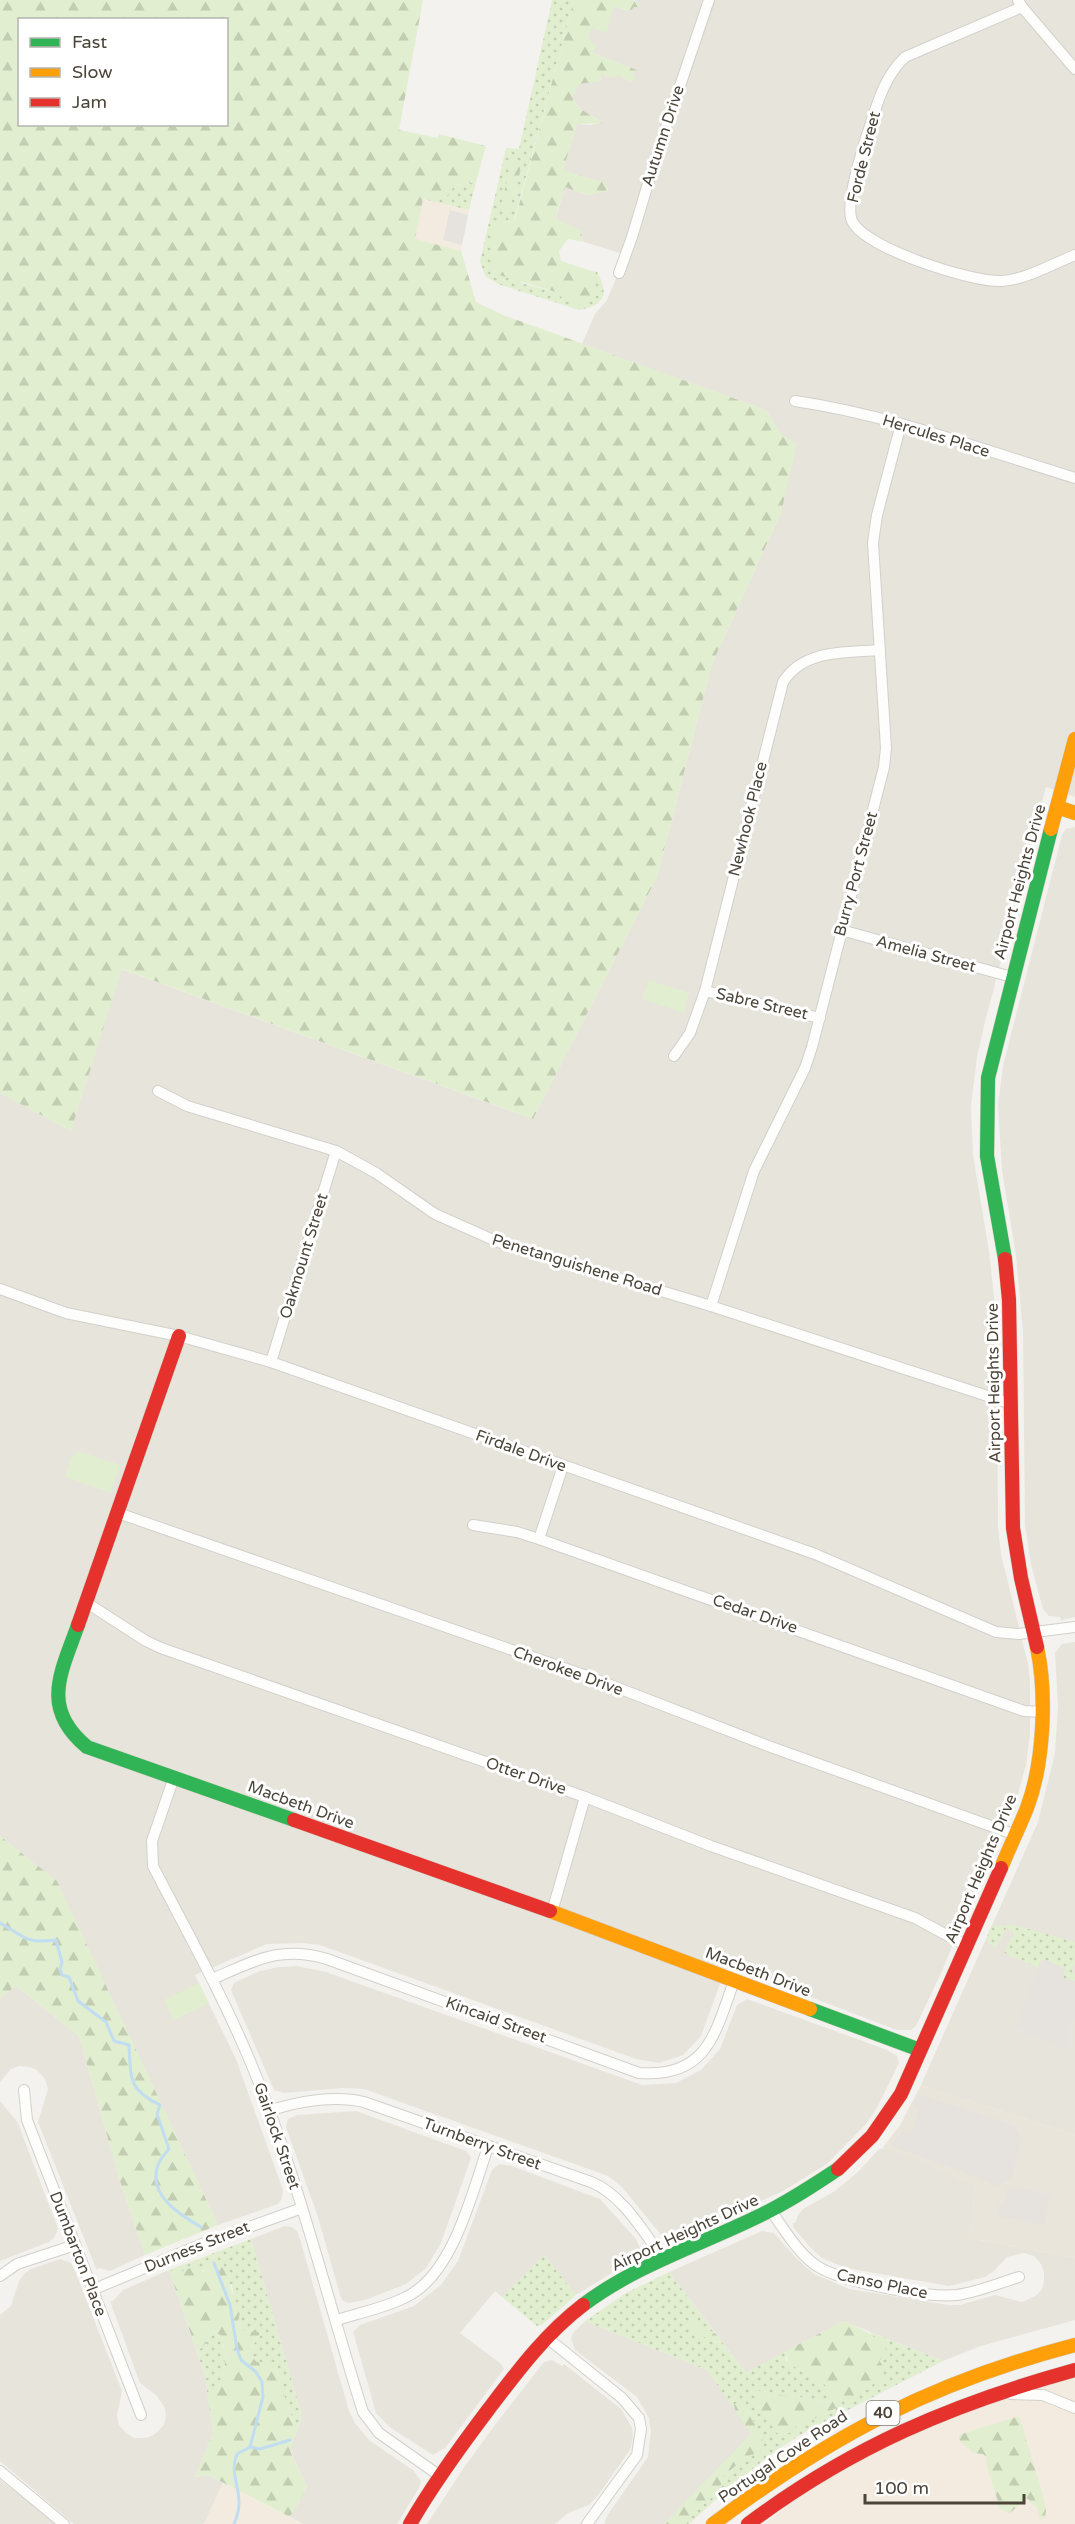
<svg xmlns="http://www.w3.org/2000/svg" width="1075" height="2524" font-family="'Varela Round',sans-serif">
  <defs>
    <pattern id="grass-dots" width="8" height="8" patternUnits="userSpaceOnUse" patternTransform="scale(1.5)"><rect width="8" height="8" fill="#e1eecf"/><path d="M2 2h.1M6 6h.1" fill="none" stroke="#c3cdb2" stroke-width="1.8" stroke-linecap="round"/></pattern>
    <pattern id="forest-firs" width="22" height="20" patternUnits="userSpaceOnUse" patternTransform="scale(1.5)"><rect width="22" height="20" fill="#e1eecf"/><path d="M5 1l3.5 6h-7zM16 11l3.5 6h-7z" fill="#c3cdb2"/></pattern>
  </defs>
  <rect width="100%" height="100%" fill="#f4f2ee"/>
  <g fill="#e7e4dc">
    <path d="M633 0H1075V797L1046 787 984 1026 977 1057 971 1106 973 1155 989 1251 997 1324 998 1527 1001 1554 1028 1664 1030 1681V1734L1026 1765 1015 1805 994 1854 964 1917 942 1971 916 2026 911 2030H897L727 1965 701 2036 683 2055 659 2063 636 2059 320 1945 303 1943 267 1944 195 1975 236 2059 283 2190 281 2200 278 2204 218 2225 57 1882 0 1836V1093L71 1131 121 969 533 1119 657 877 712 664 781 513 780 433 766 410 582 344 595 314 607 300 626 255 584 242 580 230 555 220 565 187 586 195 608 191 563 170 577 124 591 125 602 122 579 108 572 97 578 84 601 81 600 74 619 75 633 73 636 70 593 53 588 40 591 27 613 6 630 11 636 1Z"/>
    <path d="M1075 827V1617L1061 1620 1060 1617 1049 1616 1043 1609 1031 1565 1025 1525 1023 1333 1016 1255 1002 1170 998 1106 1003 1066 1062 835 1066 829Z"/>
    <path d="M1075 1642V2135L921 2085 1038 1822 1055 1753 1058 1706 1055 1653 1062 1644Z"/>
    <path d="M297 1966 326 1972 642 2085 676 2083 701 2070 720 2049 737 2005 747 1999 887 2050 897 2056 899 2063 879 2104 867 2123 827 2164 783 2191 671 2241 663 2237 621 2186 608 2176 364 2089 343 2088 283 2093 274 2090 231 1990 234 1983 260 1971 279 1967Z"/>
    <path d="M16 1986 79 2036 119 2178 145 2255 110 2271 99 2268 97 2270 95 2266 38 2122 48 2089 45 2079 37 2070 30 2067 19 2066 11 2069 0 2082V1998Z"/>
    <path d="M0 2101 18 2123 58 2229 54 2238 49 2242 0 2261Z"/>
    <path d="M356 2111 466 2151 471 2158 441 2243 426 2268 406 2284 365 2300 348 2303 343 2301 340 2295 318 2217 286 2127 288 2119 297 2115Z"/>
    <path d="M888 2148 975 2185 969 2238 1075 2258V2320L981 2346 943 2361 843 2321 746 2373 669 2272 762 2231 774 2233 795 2257 814 2274 849 2289 948 2305H960L995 2295 1022 2302 1035 2296 1041 2291 1044 2282V2272L1041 2264 1034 2256 1024 2253 1007 2257 994 2271 985 2277 949 2286 846 2268 822 2258 810 2247 793 2227V2223H795L798 2215 803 2209 835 2191 858 2172 879 2149Z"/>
    <path d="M499 2164 512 2166 600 2199 636 2239 641 2250 633 2260 576 2295 544 2255 502 2297 495 2291 460 2333 501 2364 504 2369 445 2448 433 2455 391 2428 376 2413 353 2332 360 2325 414 2306 441 2285 458 2261 492 2170Z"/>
    <path d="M285 2226 292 2227 298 2232 349 2411 355 2423 369 2440 414 2471 421 2481 419 2488 397 2524H303L290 2517 307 2487 290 2450 302 2416 251 2239Z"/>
    <path d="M60 2259 71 2263 75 2271 122 2391 117 2415 119 2425 126 2433 134 2438H146L155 2434 163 2426 166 2418 165 2408 157 2396 140 2383 110 2301 112 2302 123 2290 169 2270 205 2376 213 2433 195 2477 208 2475 223 2483 204 2524H74L0 2461V2315L11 2306 19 2281 24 2274 31 2269Z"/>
    <path d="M585 2321 707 2370 752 2434 664 2524H604L607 2516 648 2457 651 2431 649 2418 637 2397 575 2350 571 2338 573 2333Z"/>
    <path d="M552 2360 562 2366 564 2364 621 2409 632 2428 633 2438 630 2450 599 2494 589 2505 568 2513 555 2524H427L465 2466 498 2421 544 2362Z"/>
    <path d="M0 2480 48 2516 57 2524H0Z"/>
  </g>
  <g fill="#f3ebdf">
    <path d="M423 199 469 210 461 251 414 240Z"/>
    <path d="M1075 2376V2524H764L825 2477 859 2458 935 2425 1046 2383Z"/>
    <path d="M223 2483 303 2524H204Z"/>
  </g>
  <path fill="#eae5da" d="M921 2085 1075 2135V2258L969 2238 975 2185 883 2147 900 2125Z"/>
  <g fill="url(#grass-dots)" fill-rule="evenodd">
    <path d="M552 0H574L514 221 503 222 521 283 556 292 564 299 580 304 595 283 591 271 597 272C610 295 604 306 579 310L498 284 485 276 480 261 506 148 519 149ZM511 163H520L519 178 508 212Z"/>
    <path d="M476 182 469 210 423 199 446 197 455 185Z"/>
    <path d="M1014 1925 1075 1942V1964L1072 1972 1075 1973V1981L1063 1978 1065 1968 1043 1959 1039 1966 1036 1967 1006 1954 1004 1952 1014 1932 1006 1928 996 1948 988 1943 987 1937 991 1926Z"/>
    <path d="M251 2239 302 2416 297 2430 283 2393V2379L277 2370 257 2362 248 2353 261 2333 244 2331 238 2322 240 2311 234 2302 232 2285 206 2270C203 2271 179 2272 173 2273L169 2270Z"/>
    <path d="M544 2255 576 2295 543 2324 537 2326 502 2297Z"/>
    <path d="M669 2272 716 2334 707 2329 715 2342H722L746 2373 786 2351V2361C798 2369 809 2375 820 2386L823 2382 829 2391 831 2399 827 2403 797 2396 773 2395 795 2426 833 2410 842 2398 861 2390 881 2372 882 2344 874 2339 870 2332 943 2361 805 2432C762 2458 726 2490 689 2524H686L696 2510 719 2492 723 2476 748 2456 760 2452 762 2437 747 2411 734 2405 735 2410 707 2370 585 2321 626 2293Z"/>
    <path d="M213 2331 222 2336C226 2366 229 2375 208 2399L205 2376 197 2352 206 2343Z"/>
  </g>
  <g fill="url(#forest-firs)" fill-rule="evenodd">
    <path d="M0 0H423L399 130 438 138 439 134 486 146 476 182 455 185 446 197 423 199 415 239 461 251 476 302 503 315 766 410 780 433 797 444 781 513 712 664 657 877 533 1119 122 969 71 1131 0 1093ZM20 20H226V124H20Z"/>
    <path d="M574 0H633L642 7H634L630 11 613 6 607 33 591 27 588 40 597 45 593 53 637 70 633 73 635 80 630 82 619 75 611 78 600 74 601 81 579 84 572 97 579 108 603 123 577 124 563 170 605 183 609 191 586 195 565 187 555 219 580 230 584 242 568 239 559 251 561 261 591 271 595 283 594 292 581 304 565 300 556 292 496 274 491 264 493 225 515 220Z"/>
    <path d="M511 163H521L519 178 508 213 502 202Z"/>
    <path d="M0 1836 57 1881 218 2225 145 2255 119 2178 79 2036 16 1986 0 1998Z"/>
    <path d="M216 2260C231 2274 230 2294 240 2312L238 2322 244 2331 261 2332 248 2353 257 2362H279L277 2370 283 2379V2393L297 2430 290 2451 307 2487 290 2517 208 2475 195 2477 213 2433 208 2399C229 2375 226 2366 222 2336L213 2331 206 2343 197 2352 169 2270 179 2272 196 2266 203 2272 206 2270 207 2263Z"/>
    <path d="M691 2321 716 2334 722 2342C710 2342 697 2334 688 2325Z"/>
    <path d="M843 2321C860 2328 875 2334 886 2349L880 2361 883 2367 881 2372 882 2380 878 2384H873L868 2390H861L854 2398H842V2405L806 2423 798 2424 793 2431 783 2436 775 2432 776 2423 752 2404 758 2390 773 2395 797 2396 827 2403 831 2399 829 2391 823 2382 820 2386C809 2379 804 2370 792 2365L788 2366 786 2351Z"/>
    <path d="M737 2402C749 2409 760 2431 764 2444L760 2452 748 2456 723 2476 719 2492 696 2510 686 2524H664L751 2434 735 2410 734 2405Z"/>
    <path d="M1019 2416 1043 2495 1046 2509 1045 2518 1039 2519 1038 2509 1027 2498 1009 2514 1000 2508 986 2464 987 2458 983 2454 973 2453 959 2440V2435Z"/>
  </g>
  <g fill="#e1eecf">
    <path d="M649 980 689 993 684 1013 642 999Z"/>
    <path d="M78 1451 120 1465 111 1493 65 1477 71 1458Z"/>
    <path d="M199 1983 209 2003 174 2020 164 2000Z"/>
  </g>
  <g fill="#e6e3df">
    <path d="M450 210 468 215 462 245 443 240Z"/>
    <path d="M1042 1959 1065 1968 1063 1978 1075 1981V2018L1067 2037 1070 2040 1066 2049 1015 2028Z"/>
    <path d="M917 2094 1002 2121 1015 2127 1019 2133 1020 2144 1011 2179 996 2186 956 2169 891 2146 901 2132H909L912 2130 918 2112 916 2108 912 2106Z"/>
    <path d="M1007 2186 1050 2194 1044 2225 997 2216 999 2204H1004Z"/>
  </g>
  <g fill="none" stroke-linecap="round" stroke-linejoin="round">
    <g stroke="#c0ddf1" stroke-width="3">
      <path d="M0 1923C26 1937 25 1944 56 1940L62 1962 60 1969 62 1975 69 1977 78 2001 106 2022 114 2041 129 2045C131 2078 128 2090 160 2105L157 2114 169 2149C165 2154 160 2159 158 2165 147 2195 180 2215 201 2227"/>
      <path d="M214 2263 230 2305 237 2349 241 2360 256 2372 262 2382 263 2397 250 2447 237 2454C227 2477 248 2494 234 2524"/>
      <path d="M250 2447 260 2449 290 2440"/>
    </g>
    <g stroke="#d2d0cb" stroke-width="12">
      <g id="street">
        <path d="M1018 0 1022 7 1075 69"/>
        <path d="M1022 7 905 57C882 79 876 109 866 138 860 158 847 199 851 218 858 247 974 283 1002 281 1027 279 1052 264 1075 255"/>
        <path d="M619 273 632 237 656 157 709 0"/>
        <path d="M795 401C891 415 983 450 1075 478"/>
        <path d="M841 930 1012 977"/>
        <path d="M705 991 820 1018"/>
        <path d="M674 1056 690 1033 705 991 783 682C804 649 845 653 880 650"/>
        <path d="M158 1091 187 1106 336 1151 376 1173 435 1214 498 1242 711 1306 1012 1404"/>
        <path d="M0 1289 66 1313 179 1336 271 1362 815 1554 996 1632 1019 1634 1075 1627"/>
        <path d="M711 1306 754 1171 805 1068 812 1047 884 767 886 748 873 543 877 515 901 424"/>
        <path d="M271 1362 336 1151"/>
        <path d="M563 1466 539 1539 1010 1706 1024 1711 1043 1712"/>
        <path d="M118 1513 587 1676 771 1747 1016 1835"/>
        <path d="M473 1525 517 1532 539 1539"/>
        <path d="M87 1603 146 1641 161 1648 585 1797 711 1846 915 1918 967 1946"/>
        <path d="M174 1777 152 1841 153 1866C186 1930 222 1994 250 2061 298 2175 326 2296 363 2412L379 2433 440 2476"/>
        <path d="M552 1912 585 1797"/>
        <path d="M212 1979C255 1961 279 1945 327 1959L639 2073C707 2078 715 2034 734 1981"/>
        <path d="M24 2090 27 2120 141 2415"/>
        <path d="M269 2111C298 2101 335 2095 364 2102L591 2182C623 2195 643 2232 663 2258"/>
        <path d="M771 2211C784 2229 796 2250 814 2264 838 2282 927 2298 957 2295 978 2292 999 2283 1019 2277"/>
        <path d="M0 2276 17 2264 75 2245"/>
        <path d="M92 2290 202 2244 302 2208"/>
        <path d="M336 2320C359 2313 385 2308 406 2297 453 2275 472 2193 488 2147"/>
        <path d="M546 2337 622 2398 639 2418 641 2429 637 2455 587 2524"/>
        <path d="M1011 2394 1043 2395 1075 2408"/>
        <path d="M0 2471 64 2524"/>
      </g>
    </g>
    <g stroke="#d3cfc5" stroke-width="15">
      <g id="fast">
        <path d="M1005 1259 987 1156 988 1078 1051 829"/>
        <path d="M78 1625C61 1673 40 1708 87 1747L294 1820"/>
        <path d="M810 2009 920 2050"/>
        <path d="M583 2305C636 2265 700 2245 759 2216 787 2203 812 2186 838 2169"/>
      </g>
    </g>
    <g stroke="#d3cfc5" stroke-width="15">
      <g id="slow">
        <path d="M1057 807 1075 813"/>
        <path d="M1051 829 1075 739"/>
        <path d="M1001 1868C1009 1848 1019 1828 1027 1808 1044 1763 1047 1694 1037 1647"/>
        <path d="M550 1911 810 2009"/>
        <path d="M713 2524C831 2436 932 2382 1075 2345"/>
      </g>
    </g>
    <g stroke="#d3cfc5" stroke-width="15">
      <g id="jam">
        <path d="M1005 1259 1009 1300 1013 1528 1021 1578 1037 1647"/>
        <path d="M78 1625 179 1336"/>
        <path d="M294 1820 550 1911"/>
        <path d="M838 2169 872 2136 901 2094 1001 1868"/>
        <path d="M410 2524C433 2484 460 2447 488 2410 517 2372 545 2334 583 2305"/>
        <path d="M748 2524C851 2447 952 2404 1075 2370"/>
      </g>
    </g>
    <use href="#street" stroke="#fdfdfc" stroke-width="10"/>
    <use href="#fast" stroke="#30b455" stroke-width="14"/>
    <use href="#slow" stroke="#ff9f0a" stroke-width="14"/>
    <use href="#jam" stroke="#e5322d" stroke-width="14"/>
  </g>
  <g text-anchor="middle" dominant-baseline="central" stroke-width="6" stroke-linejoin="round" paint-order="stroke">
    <rect fill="#fff" stroke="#817c74" stroke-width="1.5" x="866.5" y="2401" width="33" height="24" rx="4.5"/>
    <g font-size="15" font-weight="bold" fill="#4b4439">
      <text x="883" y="2413">40</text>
    </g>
    <g font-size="16" fill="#4b4439" stroke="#fff">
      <text transform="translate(663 136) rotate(-72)">Autumn Drive</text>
      <text transform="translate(864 157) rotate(-76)">Forde Street</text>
      <text transform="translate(936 436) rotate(17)">Hercules Place</text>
      <text transform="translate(748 819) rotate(-76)">Newhook Place</text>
      <text transform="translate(856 874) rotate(-75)">Burry Port Street</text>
      <text transform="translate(1020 882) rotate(-75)">Airport Heights Drive</text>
      <text transform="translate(926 954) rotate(15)">Amelia Street</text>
      <text transform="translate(762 1004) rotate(13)">Sabre Street</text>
      <text transform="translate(304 1256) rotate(-73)">Oakmount Street</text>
      <text transform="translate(577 1265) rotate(17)">Penetanguishene Road</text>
      <text transform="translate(994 1383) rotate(-91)">Airport Heights Drive</text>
      <text transform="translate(521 1451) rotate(20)">Firdale Drive</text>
      <text transform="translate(755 1614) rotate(19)">Cedar Drive</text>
      <text transform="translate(568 1671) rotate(20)">Cherokee Drive</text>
      <text transform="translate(526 1776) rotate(19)">Otter Drive</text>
      <text transform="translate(301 1805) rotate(20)">Macbeth Drive</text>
      <text transform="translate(981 1869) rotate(-67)">Airport Heights Drive</text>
      <text transform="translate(758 1972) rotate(21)">Macbeth Drive</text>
      <text transform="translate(496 2020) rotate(20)">Kincaid Street</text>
      <text transform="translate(277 2136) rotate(71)">Gairlock Street</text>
      <text transform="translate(482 2144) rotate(20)">Turnberry Street</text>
      <text transform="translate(685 2233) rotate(-25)">Airport Heights Drive</text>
      <text transform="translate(197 2247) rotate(-22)">Durness Street</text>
      <text transform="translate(78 2254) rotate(69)">Dumbarton Place</text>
      <text transform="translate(882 2284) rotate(12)">Canso Place</text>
      <text transform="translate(783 2457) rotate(-34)">Portugal Cove Road</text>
    </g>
  </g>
  <rect x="18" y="18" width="210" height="108" fill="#ffffff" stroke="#b7b4b0" stroke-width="1.5"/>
  <rect x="30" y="38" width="30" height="9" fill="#30b455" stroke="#b7b4b0" stroke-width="1.5"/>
  <text x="72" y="48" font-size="18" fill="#4b4439">Fast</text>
  <rect x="30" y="68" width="30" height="9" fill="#ff9f0a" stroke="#b7b4b0" stroke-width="1.5"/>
  <text x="72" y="78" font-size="18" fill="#4b4439">Slow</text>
  <rect x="30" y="98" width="30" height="9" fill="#e5322d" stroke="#b7b4b0" stroke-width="1.5"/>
  <text x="72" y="108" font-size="18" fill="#4b4439">Jam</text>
  <path d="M865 2494v9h159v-9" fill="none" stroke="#4b4439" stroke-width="3"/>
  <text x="874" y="2494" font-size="18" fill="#4b4439" stroke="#ffffff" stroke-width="4.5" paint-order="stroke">100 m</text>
</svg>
